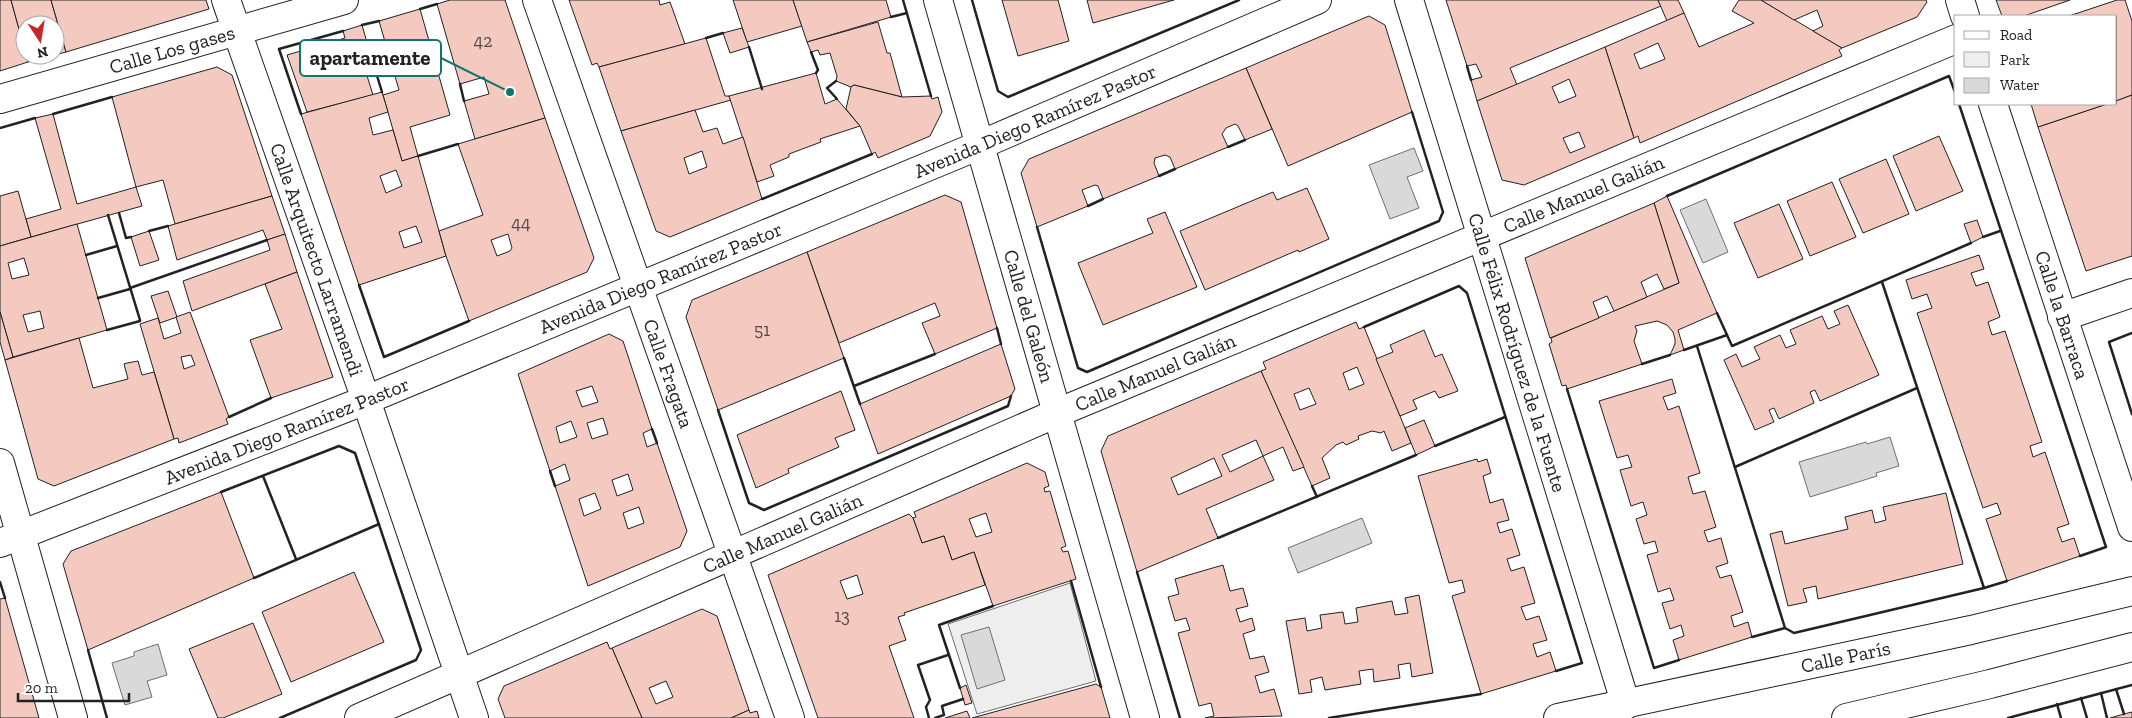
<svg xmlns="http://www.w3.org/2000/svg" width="2132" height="718" viewBox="0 0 2132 718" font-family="'Zilla Slab',serif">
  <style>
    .green { fill: #eee; stroke: #6f6f6f }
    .water { fill: #d9d9d9; stroke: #6f6f6f }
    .building { fill: #f3c9c0; stroke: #222; fill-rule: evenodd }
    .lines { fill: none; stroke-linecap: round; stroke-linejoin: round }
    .minor-casing { stroke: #222; stroke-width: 30 }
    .major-casing { stroke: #222; stroke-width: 30 }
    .minor { stroke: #fff; stroke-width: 28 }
    .major { stroke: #fff; stroke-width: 28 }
    .wall { stroke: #222; stroke-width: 2.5 }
    .labels { text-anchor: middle; stroke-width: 4; stroke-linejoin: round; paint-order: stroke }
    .number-label { font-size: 18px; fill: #564c4a }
    .street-label { font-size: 20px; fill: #222; stroke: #fff }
    .leader { fill: none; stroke: #0f766e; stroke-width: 2 }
    .callout-dot { fill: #0f766e; stroke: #fff; stroke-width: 2 }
    .callout { fill: #fff; stroke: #0f766e; stroke-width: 2 }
    .callout-label { font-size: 21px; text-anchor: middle; font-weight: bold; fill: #222 }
  </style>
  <rect width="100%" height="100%" fill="#fff"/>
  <path class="green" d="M1070 583 1096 681 977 714 948 624Z"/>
  <g class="water">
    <path d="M1414 148 1423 171 1407 177 1419 208 1390 219 1369 165Z"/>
    <path d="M1706 199 1728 252 1703 263 1680 210Z"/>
    <path d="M1890 437 1899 466 1876 473 1877 476 1810 497 1799 462 1866 442 1867 444Z"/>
    <path d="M1362 518 1372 543 1298 573 1288 548Z"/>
    <path d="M989 627 1005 680 977 689 961 635Z"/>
    <path d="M158 644 167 675 147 681 152 697 125 705 112 663 134 656V652Z"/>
  </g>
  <g class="building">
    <path d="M0 0H11L28 62 0 71Z"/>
    <path d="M11 0H51L66 52 55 55V25H25V51Z"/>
    <path d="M51 0H206L209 9 66 52Z"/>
    <path d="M450 0H505L545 118 475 139 464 101 489 94 484 77 460 84 437 4Z"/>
    <path d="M569 0H659L660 5 670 2 685 44 599 67 597 63 592 65Z"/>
    <path d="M733 0H793L802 26 747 42Z"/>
    <path d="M793 0H886L891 17 807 42Z"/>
    <path d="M1002 0H1058L1069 41 1018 56Z"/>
    <path d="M1087 0H1174L1093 23Z"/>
    <path d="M1446 0H1658L1661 6 1510 68 1517 85 1477 101 1471 80 1482 77 1476 64 1467 66Z"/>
    <path d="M1658 0H1678L1684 13 1667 21Z"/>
    <path d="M1739 0H1761L1842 48 1839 50 1842 56 1640 143 1638 136 1634 138 1605 47 1684 13 1699 47 1754 23 1732 11ZM1658 43 1665 59 1640 69 1634 54Z"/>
    <path d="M1761 0H1926L1927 2 1917 17 1842 48 1813 31 1823 26 1817 10 1794 20Z"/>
    <path d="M1996 0H2070L2024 16H2002Z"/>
    <path d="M2117 0H2125L2132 21V95L2116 101V16H2069Z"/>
    <path d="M420 9 450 115 410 127 418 156 402 161 383 95 399 90 379 21Z"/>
    <path d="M1369 16 1385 25 1412 112 1288 166 1246 68Z"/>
    <path d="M878 22 887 53H890L902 97 854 85 851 87 836 81 837 76 830 53 820 55 818 50 811 52 807 42Z"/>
    <path d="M362 25 370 53 355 57 356 61 364 66 373 95 307 112 287 55 345 38 343 31Z"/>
    <path d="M742 28 749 47 730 53 723 33Z"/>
    <path d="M706 38 725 96H729L731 100 621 131 599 67Z"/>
    <path d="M1605 47 1634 138 1524 185 1502 180 1477 101ZM1569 79 1576 96 1559 103 1552 87ZM1579 132 1585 147 1570 153 1563 138Z"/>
    <path d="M26 55H55L28 62Z"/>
    <path d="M217 67 232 75 272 196 175 224 163 180 136 187 112 97Z"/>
    <path d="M1246 68 1272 129 1245 140 1238 126 1235 124 1226 128 1222 134 1228 147 1175 169 1170 157 1165 155 1155 158 1154 163 1159 176 1103 199 1098 186 1095 185 1082 190 1088 206 1037 227 1021 173 1029 159Z"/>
    <path d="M816 73 825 104 837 99 860 126 820 139 821 142 789 154V157L770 165 774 176 757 182 729 96Z"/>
    <path d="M854 85 902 97 931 96 932 99 938 97 942 112 930 136 878 158 875 152 872 154 860 126 846 109 851 87Z"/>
    <path d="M382 92 388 112 369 118 373 135 393 130 402 161 418 156 446 256 359 285 301 114ZM396 170 402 186 386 193 380 176ZM416 226 422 242 404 248 399 232Z"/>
    <path d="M2132 95V256L2086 271 2038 127 2107 104H2116V101Z"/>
    <path d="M2031 104H2107L2038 127Z"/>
    <path d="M695 110 703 132 717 128 723 144 743 137 762 199 670 237 656 231 621 131ZM702 151 707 167 689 174 684 158Z"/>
    <path d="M53 114 77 204 136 187 142 206 31 237 26 219 61 209 35 118Z"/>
    <path d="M545 118 594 258 587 272 469 321 446 256 439 231 483 215 458 144ZM508 234 512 248 510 251 497 256 491 240Z"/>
    <path d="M1939 136 1963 191 1916 211 1893 156Z"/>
    <path d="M1886 159 1909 214 1863 233 1839 179Z"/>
    <path d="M1832 182 1856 237 1810 256 1787 201Z"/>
    <path d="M1307 188 1329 239 1299 252 1298 250 1205 290 1180 231 1273 192 1277 200Z"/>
    <path d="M18 191 31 237 0 246V196Z"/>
    <path d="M945 195 961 202 997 328 935 354 922 323 940 316 935 303 839 343 807 252Z"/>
    <path d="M272 196 285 234 267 240 263 230 177 260 168 226Z"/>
    <path d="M1667 196 1717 313 1678 330 1684 350 1670 355 1675 344V339L1673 332 1667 325 1657 321 1635 326 1637 331 1634 341 1642 364 1567 389 1566 385 1562 386 1549 344 1552 342 1551 338 1679 283 1654 203Z"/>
    <path d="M1654 203 1679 283 1664 289 1657 274 1641 282 1647 297 1614 311 1607 296 1593 302 1599 318 1550 338 1525 258Z"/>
    <path d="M1779 204 1803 259 1758 278 1734 223Z"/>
    <path d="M1165 212 1197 287 1103 325 1078 263 1153 233 1147 219Z"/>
    <path d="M1977 220 1983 237 1971 243 1964 224Z"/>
    <path d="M77 224 107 330 13 357 0 312V246ZM24 258 29 275 12 279 8 263ZM40 311 44 328 28 332 23 315Z"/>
    <path d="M149 231 159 260 140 266 131 237Z"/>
    <path d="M285 234 297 272 192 311 183 281 270 250 267 240Z"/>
    <path d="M807 252 844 358 718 410 686 317 692 300Z"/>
    <path d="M1979 255 1984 269 1971 273 1976 286 1988 282 2000 317 1988 322 1992 335 2005 331 2042 442 2030 446 2033 457 2045 452 2069 524 2057 528 2062 542 2074 538 2080 556 2007 581 1986 519 2001 514 1997 503 1983 508 1917 313 1932 308 1927 294 1912 299 1906 280Z"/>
    <path d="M297 272 333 377 271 398 250 340 282 329 265 284Z"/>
    <path d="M168 291 177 317 160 323 151 296Z"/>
    <path d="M1848 305 1879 375 1820 401 1815 390 1810 392 1814 403 1779 419 1774 408 1769 410 1774 422 1755 430 1724 360 1736 354 1742 367 1760 359 1754 347 1780 335 1786 348 1796 344 1790 330 1822 316 1828 329 1840 324 1834 311Z"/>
    <path d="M0 312 13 357 5 360 0 342Z"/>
    <path d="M190 312 229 417 226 419 228 424 179 443 178 438 174 439 140 324 158 318 164 339 181 333 176 317ZM191 355 195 365 184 369 181 357Z"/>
    <path d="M1356 322 1359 329 1364 327 1411 443 1392 451 1384 431 1381 433 1372 431 1358 436 1359 439 1346 445 1343 442 1336 445 1322 458 1330 478 1312 486 1264 378 1261 371 1266 369 1263 362ZM1357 367 1364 384 1349 390 1343 373ZM1309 388 1316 404 1300 410 1294 394Z"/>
    <path d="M1424 330 1435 357 1442 354 1458 391 1439 398 1435 391 1413 400 1417 409 1400 416 1376 359 1393 352 1390 345Z"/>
    <path d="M609 334 623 341 652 429 643 433 647 447 657 443 687 531 680 547 588 586 555 486 570 480 565 464 550 471 518 374ZM592 386 598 402 582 407 576 391ZM603 418 608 434 592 439 587 423ZM571 421 577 437 560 443 556 427ZM628 474 633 490 617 496 612 480ZM595 493 601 509 584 516 579 499ZM639 507 644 523 628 529 623 513Z"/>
    <path d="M79 338 93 388 128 379 124 364 127 363 138 361 142 375 154 372 174 439 54 486 38 479 5 360Z"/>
    <path d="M1001 344 1015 389 1011 396 878 454 860 404Z"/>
    <path d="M1261 371 1304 467 1293 471 1283 447 1263 456 1274 480 1206 509 1218 538 1137 572 1101 451 1108 436ZM1256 440 1263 456 1230 472 1222 455ZM1214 458 1222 476 1178 495 1171 478Z"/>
    <path d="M1672 379 1676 393 1663 397 1668 410 1679 406 1700 473 1688 477 1693 494 1705 491 1716 527 1704 531 1708 542 1721 538 1728 563 1716 567 1720 578 1731 575 1743 612 1731 616 1734 627 1748 622 1752 637 1679 660 1673 640 1684 636 1681 625 1670 629 1662 603 1674 600 1670 588 1658 592 1647 555 1658 552 1655 541 1644 544 1636 519 1647 515 1643 502 1631 506 1620 470 1632 467 1628 455 1617 458 1599 401Z"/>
    <path d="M841 391 855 430 835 438 839 447 788 469 789 473 756 488 737 435Z"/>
    <path d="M1424 420 1435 446 1416 455 1405 428Z"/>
    <path d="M1477 459 1478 462 1487 459 1491 473 1483 476 1490 503 1503 499 1509 520 1497 523 1500 533 1512 529 1520 555 1507 559 1511 571 1524 567 1535 603 1521 607 1526 620 1539 616 1547 640 1533 644 1537 657 1550 652 1556 671 1481 694 1452 596 1465 592 1462 580 1449 583 1418 476Z"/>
    <path d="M1027 463 1045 472 1049 486 1044 488 1045 492 1050 491 1066 546 1061 548 1063 552 1068 551 1076 579 993 606 974 552 952 560 944 536 922 543 913 518 916 517 914 512ZM986 513 992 532 976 537 969 519Z"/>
    <path d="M221 492 254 578 88 650 63 564 71 551Z"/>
    <path d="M1946 493 1963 564 1818 599 1816 586 1803 589 1807 602 1788 606 1770 534 1782 531 1785 544 1848 529 1845 517 1872 510 1875 523 1886 520 1883 507Z"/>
    <path d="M909 514 913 518 922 543 944 536 952 560 974 552 985 585 904 613 905 615 898 617 906 640 889 646 914 718H818L768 575ZM857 575 863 594 847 599 840 581Z"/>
    <path d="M1223 565 1230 591 1243 588 1248 606 1236 609 1240 622 1252 618 1255 630 1243 634 1250 659 1264 656 1269 672 1255 676 1260 693 1274 689 1282 716 1205 718 1214 716 1211 703 1199 706 1178 633 1190 630 1186 618 1175 621 1168 597 1179 594 1175 579Z"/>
    <path d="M354 572 384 642 291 682 262 612Z"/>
    <path d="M1419 595 1433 673 1412 677 1410 663 1398 665 1400 678 1374 682 1373 669 1359 671 1361 684 1325 690 1322 677 1310 680 1312 692 1299 694 1286 621 1305 618 1307 631 1322 628 1320 615 1343 612 1345 624 1358 622 1356 608 1392 601 1395 615 1408 613 1405 598Z"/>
    <path d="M5 598 39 718H0V599Z"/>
    <path d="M702 609 717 616 749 710 731 718H642L612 648ZM666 681 673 697 656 704 649 688Z"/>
    <path d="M253 623 282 694 223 718H218L189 649Z"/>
    <path d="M607 642 610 649 612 648 642 718H505L498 699 504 686Z"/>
    <path d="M1096 684 1101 687 1110 718H972Z"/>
    <path d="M966 685 972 703 965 705 960 688Z"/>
    <path d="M749 710 750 713 757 711 759 718H731Z"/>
    <path d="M967 711 970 718H945Z"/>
    <path d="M2132 712V718H2110L2124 714Z"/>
  </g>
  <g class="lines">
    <g class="minor-casing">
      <g id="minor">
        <path id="s1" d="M226 0 366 400 474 718"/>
        <path id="s2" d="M537 0 790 718"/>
        <path id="s3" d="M938 0 1145 718"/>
        <path id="s4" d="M1409 0 1626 705"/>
        <path d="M1960 0 1965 16"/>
        <path id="s5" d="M0 99 344 0"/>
        <path id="s6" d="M1993 104 2132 527"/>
        <path d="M2062 317 2132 293"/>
        <path d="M0 463 73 718"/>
        <path id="s7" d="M0 543 366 400 980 145 1317 0"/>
        <path id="s8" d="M359 718 1057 413 1956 39"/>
      </g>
    </g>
    <g class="major-casing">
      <g id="major">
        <path id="s9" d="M1558 718 1971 630 2132 591"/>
        <path d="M1846 718 1990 684 2132 647"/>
      </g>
    </g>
    <use href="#minor" class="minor"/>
    <use href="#major" class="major"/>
    <g class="wall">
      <path d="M903 0 931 96"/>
      <path d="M972 0 998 91 1008 97 1239 0"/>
      <path d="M420 9 437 4"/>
      <path d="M891 17 907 13"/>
      <path d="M362 25 379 21"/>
      <path d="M706 38 723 33"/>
      <path d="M749 47 762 89"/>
      <path d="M811 52 818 70 816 73"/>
      <path d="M370 53 382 92"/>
      <path d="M1467 66 1471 80"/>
      <path d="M836 81 827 88 837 99"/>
      <path d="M460 84 464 101"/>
      <path d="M1959 104 2106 547 2080 556"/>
      <path d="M53 114 112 97"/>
      <path d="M301 114 279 49 343 31"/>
      <path d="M0 128 35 118"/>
      <path d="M1228 147 1245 140"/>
      <path d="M418 156 458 144"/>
      <path d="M1159 176 1175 169"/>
      <path d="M1667 196 1949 76 1956 95"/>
      <path d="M762 199 872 154"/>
      <path d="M1088 206 1103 199"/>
      <path d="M119 213 126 238 131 237"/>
      <path d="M108 215 140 320"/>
      <path d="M1037 227 1078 368 1087 372 1439 221 1443 212 1412 112"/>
      <path d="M149 231 168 226"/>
      <path d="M1983 237 2000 231"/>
      <path d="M86 255 117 246"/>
      <path d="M1882 282 1984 588"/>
      <path d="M359 285 384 357 469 321"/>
      <path d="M130 288 267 240"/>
      <path d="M98 298 130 289"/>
      <path d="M1717 313 1732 346 1971 243"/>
      <path d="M1364 327 1459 286 1467 293 1582 663 1556 671"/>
      <path d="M997 328 1001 344"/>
      <path d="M107 330 140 321"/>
      <path d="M2132 333 2109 342 2132 414"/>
      <path d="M1697 346 1785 628 1794 633 1984 588 2007 581"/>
      <path d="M1684 350 1727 335"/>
      <path d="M844 358 860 404"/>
      <path d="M1642 364 1670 355"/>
      <path d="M854 386 935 354"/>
      <path d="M1567 389 1654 668 1679 660"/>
      <path d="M718 410 749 503 764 510 1008 406 1011 396"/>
      <path d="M229 417 271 398"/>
      <path d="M652 429 657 443"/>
      <path d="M1435 446 1505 417"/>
      <path d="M1735 467 1917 388"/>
      <path d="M550 471 555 486"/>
      <path d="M263 476 296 559"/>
      <path d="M1312 486 1317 497"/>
      <path d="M221 492 339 446 355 453 421 650 416 660 280 718"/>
      <path d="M1218 538 1416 455"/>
      <path d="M1137 572 1180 718"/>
      <path d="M254 578 379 524"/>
      <path d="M1071 581 1101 687"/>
      <path d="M0 582 5 598"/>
      <path d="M1752 637 1785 628"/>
      <path d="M88 650 107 718"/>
      <path d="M960 688 939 625 993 606"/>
      <path d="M2116 689 2124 714"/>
      <path d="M2101 693 2107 718"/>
      <path d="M2081 698 2087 718"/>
      <path d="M2057 704 2061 718"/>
      <path d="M929 718 926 707 930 700 918 665 948 655"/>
      <path d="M935 718 944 715 942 706 963 699"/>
      <path d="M1329 718 1481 694"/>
      <path d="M2008 718 2132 685"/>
    </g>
  </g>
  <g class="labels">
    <g class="number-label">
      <text x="483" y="47">42</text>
      <text x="521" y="229">44</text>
      <text x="762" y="336">51</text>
      <text x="842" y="622">13</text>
    </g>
    <g class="street-label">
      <text dy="7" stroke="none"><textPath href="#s5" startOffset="179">Calle Los gases</textPath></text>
      <text dy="7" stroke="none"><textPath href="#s7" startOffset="1118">Avenida Diego Ramírez Pastor</textPath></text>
      <text dy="7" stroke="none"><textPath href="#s8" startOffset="1332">Calle Manuel Galián</textPath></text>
      <text dy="7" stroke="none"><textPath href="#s1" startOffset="275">Calle Arquitecto Larramendi</textPath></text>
      <text dy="7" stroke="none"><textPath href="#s7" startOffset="712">Avenida Diego Ramírez Pastor</textPath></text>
      <text dy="7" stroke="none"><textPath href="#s3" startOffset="329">Calle del Galeón</textPath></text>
      <text dy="7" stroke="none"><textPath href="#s6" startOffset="222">Calle la Barraca</textPath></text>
      <text dy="7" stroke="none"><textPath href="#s4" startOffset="369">Calle Félix Rodríguez de la Fuente</textPath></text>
      <text dy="7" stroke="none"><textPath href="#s8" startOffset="868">Calle Manuel Galián</textPath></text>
      <text dy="7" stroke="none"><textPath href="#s2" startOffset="396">Calle Fragata</textPath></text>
      <text dy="7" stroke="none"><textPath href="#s7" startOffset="308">Avenida Diego Ramírez Pastor</textPath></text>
      <text dy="7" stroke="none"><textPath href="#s8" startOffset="462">Calle Manuel Galián</textPath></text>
      <text dy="7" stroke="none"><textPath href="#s9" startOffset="294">Calle París</textPath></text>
    </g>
  </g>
  <path class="leader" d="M510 92L441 58"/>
  <circle class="callout-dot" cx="510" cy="92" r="5"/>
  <rect class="callout" x="300" y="40" width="141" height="36" rx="5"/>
  <g class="callout-label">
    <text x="370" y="65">apartamente</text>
  </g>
  <rect x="1954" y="15" width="162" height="90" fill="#ffffff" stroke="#a7a7a7"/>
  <rect x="1964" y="31" width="25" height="8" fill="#ffffff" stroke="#a7a7a7"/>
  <text x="2000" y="40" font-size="15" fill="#222222">Road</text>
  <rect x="1964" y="52" width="25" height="15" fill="#eeeeee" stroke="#a7a7a7"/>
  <text x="2000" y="65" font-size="15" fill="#222222">Park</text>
  <rect x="1964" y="78" width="25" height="15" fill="#d9d9d9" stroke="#a7a7a7"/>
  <text x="2000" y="90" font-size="15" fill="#222222">Water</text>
  <g transform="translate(40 40) rotate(168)"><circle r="24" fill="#ffffff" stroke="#a7a7a7"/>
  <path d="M0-4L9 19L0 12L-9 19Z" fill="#c62828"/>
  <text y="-8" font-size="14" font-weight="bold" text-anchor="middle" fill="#222222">N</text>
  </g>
  <path d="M18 693v8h111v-8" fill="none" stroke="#222222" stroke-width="2.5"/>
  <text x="25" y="693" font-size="15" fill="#222222" stroke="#ffffff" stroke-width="4" paint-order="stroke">20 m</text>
</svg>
